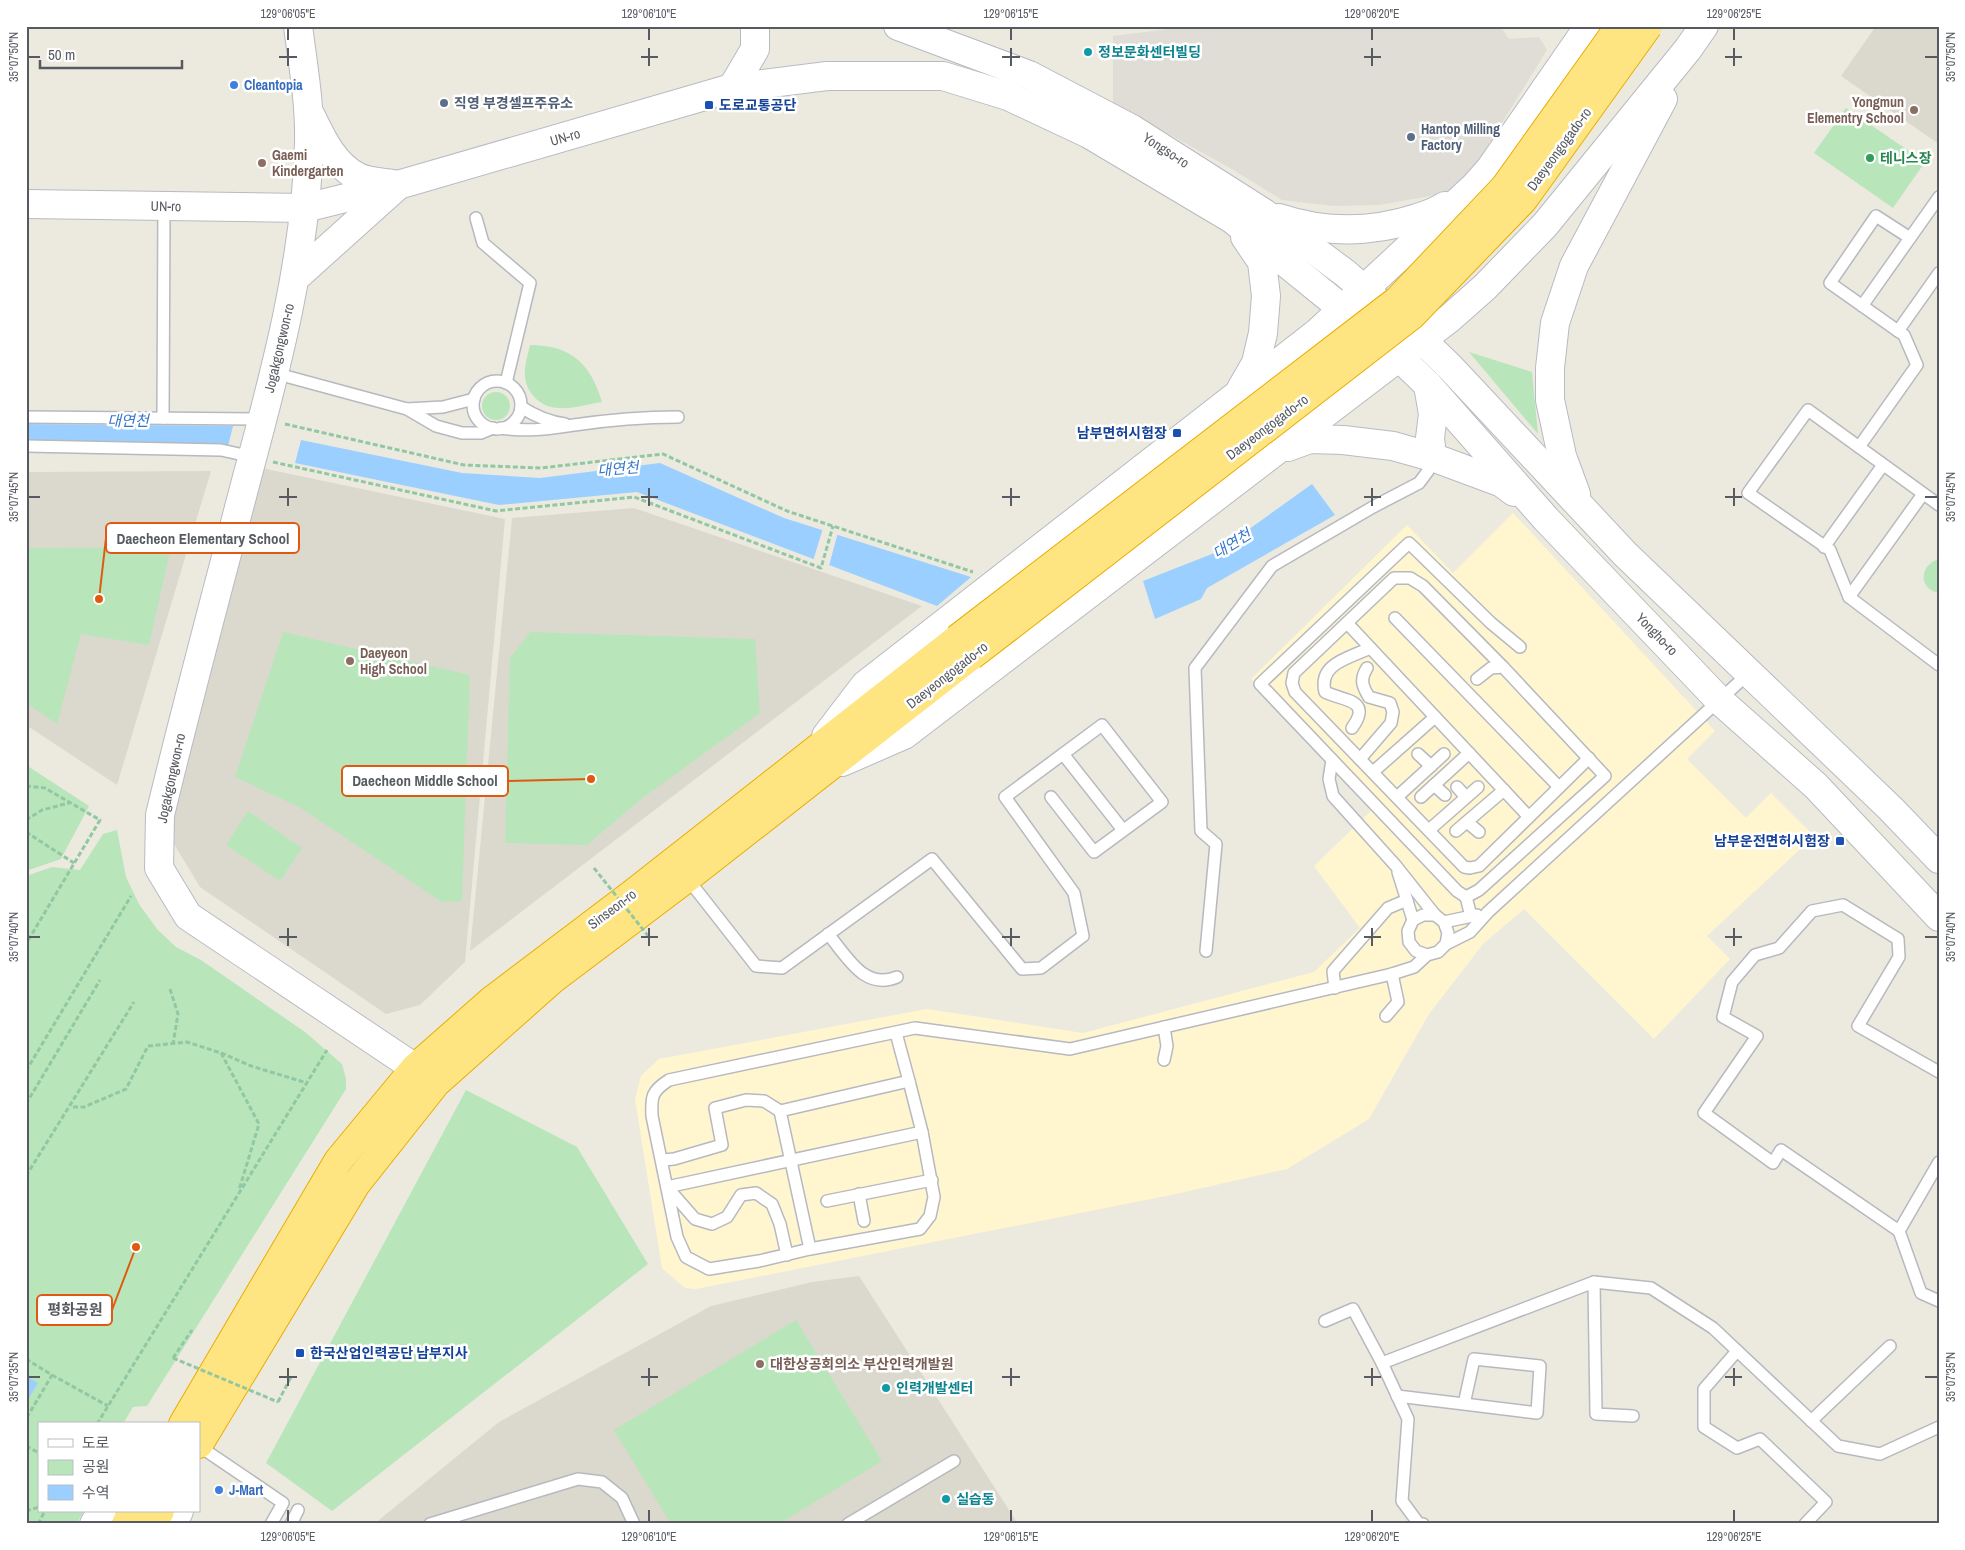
<svg xmlns="http://www.w3.org/2000/svg" width="1965" height="1550" viewBox="0 0 1965 1550" font-family="'Archivo Narrow','Noto Sans KR',sans-serif">
  <style>
    .commercial { fill: #fff6d0 }
    .industrial { fill: #dfddd6 }
    .education { fill: #dbd9cd }
    .green { fill: #b8e6ba }
    .water { fill: #9bcfff }
    .pier { fill: #eceade }
    .lines { fill: none; stroke-linecap: round; stroke-linejoin: round }
    .lane-casing { stroke: #b6b9bf; stroke-width: 14 }
    .secondary-casing { stroke: #b7bbc2; stroke-width: 30 }
    .highway-casing { stroke: #eaac00; stroke-width: 30 }
    .path { stroke: #91c7a2; stroke-width: 3; stroke-dasharray: 5 2.5; stroke-linecap: butt }
    .lane { stroke: #fff; stroke-width: 11 }
    .secondary { stroke: #fff; stroke-width: 28 }
    .highway { stroke: #ffe582; stroke-width: 28 }
    .highway-bridge-casing { stroke: #eaac00; stroke-width: 30; stroke-linecap: butt }
    .path-bridge { stroke: #91c7a2; stroke-width: 3; stroke-dasharray: 5 2.5; stroke-linecap: butt }
    .highway-bridge { stroke: #ffe582; stroke-width: 28 }
    .ticks { fill: none; stroke: #575b61; stroke-width: 2 }
    .culture-dot { fill: #0f9aa8; stroke: #fff; stroke-width: 2 }
    .shop-dot { fill: #3f7fe0; stroke: #fff; stroke-width: 2 }
    .service-dot { fill: #5c6f8a; stroke: #fff; stroke-width: 2 }
    .transit-dot { fill: #1a4fb4; stroke: #fff; stroke-width: 2 }
    .education-dot { fill: #8d6e63; stroke: #fff; stroke-width: 2 }
    .leisure-dot { fill: #2e9e5b; stroke: #fff; stroke-width: 2 }
    .labels { text-anchor: middle; stroke-width: 5; stroke-linejoin: round; paint-order: stroke }
    .culture-label { font-size: 14px; font-weight: bold; fill: #0d838f; stroke: #fff; text-anchor: start }
    .shop-label { font-size: 14px; font-weight: bold; fill: #366cbe; stroke: #fff; text-anchor: start }
    .education-label { font-size: 14px; font-weight: bold; fill: #785e54; stroke: #fff; text-anchor: start }
    .service-label { font-size: 14px; font-weight: bold; fill: #4e5e75; stroke: #fff; text-anchor: start }
    .transit-label { font-size: 14px; font-weight: bold; fill: #164399; stroke: #fff; text-anchor: start }
    .street-label { font-size: 14px; fill: #575b61; stroke: #fff }
    .leisure-label { font-size: 14px; font-weight: bold; fill: #27864d; stroke: #fff; text-anchor: start }
    .water-label { font-size: 15px; font-style: italic; fill: #3777c9; stroke: #fff }
    .leader { fill: none; stroke: #e15910; stroke-width: 2 }
    .callout-dot { fill: #e15910; stroke: #fff; stroke-width: 2 }
    .callout { fill: #fff; stroke: #e15910; stroke-width: 2 }
    .callout-label { font-size: 15px; text-anchor: middle; font-weight: bold; fill: #575b61 }
    .neatline { fill: none; stroke: #575b61; stroke-width: 2 }
    .ticks-label { font-size: 12px; text-anchor: middle; fill: #575b61 }
  </style>
  <rect width="100%" height="100%" fill="#eceade"/>
  <path class="commercial" d="M1513 513 1715 731 1687 759 1746 818 1771 793 1814 836 1707 936 1730 959 1654 1039 1524 909 1483 944 1429 1014 1369 1119 1287 1169 1171 1195 696 1289 685 1288 662 1268 635 1099 641 1076 659 1059 927 1009 1083 1033 1314 972 1360 928 1314 866 1371 811 1251 679 1407 525 1453 573Z"/>
  <path class="industrial" d="M1192 26H1500L1509 39 1539 37 1547 50 1476 165 1447 193 1379 205 1333 206 1282 200 1230 168 1113 103V36Z"/>
  <g class="education">
    <path d="M1876 26H1939V144L1841 76Z"/>
    <path d="M257 467 505 519 465 962 420 1005 386 1014 200 887 174 844 171 803Z"/>
    <path d="M211 471 117 785 26 725V472Z"/>
    <path d="M634 508 922 606 470 951 512 518Z"/>
    <path d="M859 1276 1018 1524H374L499 1422 711 1306 812 1282Z"/>
  </g>
  <g class="green">
    <path d="M1846 108 1925 162 1893 208 1814 153Z"/>
    <path d="M530 345C571 345 591 364 602 402 588 404 573 409 559 408 541 408 526 393 525 376 524 366 528 354 530 345Z"/>
    <path d="M1469 352 1532 372 1538 434Z"/>
    <circle cx="496" cy="406" r="14"/>
    <path d="M171 547 149 645 81 634 57 724 26 703V548Z"/>
    <path d="M1939 559V593C1917 589 1920 564 1939 559Z"/>
    <path d="M283 632 470 675 462 901 442 902 299 807 235 777Z"/>
    <path d="M530 632 755 639 760 713 641 799 587 845 505 843 510 658Z"/>
    <path d="M26 765 89 806 61 859 26 871Z"/>
    <path d="M248 811 302 848 280 881 226 845Z"/>
    <path d="M117 830 126 877 139 904 157 929 176 947 201 960 305 1032 342 1064 346 1079V1089L147 1406 133 1407 123 1424H39V1511H84L76 1524H26V876L52 867 80 870 103 834Z"/>
    <path d="M466 1090 577 1147 648 1264 332 1511 266 1463Z"/>
    <path d="M796 1320 882 1461 779 1524H671L614 1430Z"/>
  </g>
  <g class="water">
    <path d="M26 424 233 426 228 446 26 443Z"/>
    <path d="M301 440 462 473 540 478 660 463 784 518 971 577 937 606 637 492 499 505 295 463Z"/>
    <path d="M1312 484 1335 515 1207 588 1201 599 1155 619 1143 581 1217 552Z"/>
    <path d="M26 1376 38 1383 26 1403Z"/>
  </g>
  <path class="pier" d="M823 528 838 532 829 566 813 561Z"/>
  <g class="lines">
    <g class="lane-casing">
      <g id="lane">
        <path d="M476 218 483 243 530 283 506 383"/>
        <path d="M1910 238 1939 197"/>
        <path d="M1898 331 1939 273"/>
        <path d="M274 373 407 409 436 426 462 433H481L493 428"/>
        <circle cx="497" cy="405" r="24"/>
        <path d="M521 407C535 416 548 422 565 424"/>
        <path d="M407 409 443 407 474 399"/>
        <path d="M26 417 262 419"/>
        <path d="M163 418 164 206"/>
        <path d="M501 428C529 432 546 429 574 425 608 420 643 417 678 417"/>
        <path d="M26 446 221 450 253 457"/>
        <path d="M1859 447 1917 365 1904 335 1898 331 1830 283 1876 216 1910 238 1862 306"/>
        <path d="M1939 505 1808 410 1748 493 1830 550 1849 597 1939 665"/>
        <path d="M1824 547 1883 465"/>
        <path d="M1849 597 1923 494"/>
        <path d="M1395 618 1559 787"/>
        <path d="M1347 623 1529 817"/>
        <path d="M1503 667 1423 586 1410 578H1394L1294 673 1292 683 1295 692 1464 867 1470 868 1479 866 1589 758"/>
        <path d="M1352 728C1373 699 1343 701 1325 692 1318 663 1350 658 1370 648"/>
        <path d="M1063 754 1123 830"/>
        <path d="M1418 754 1431 766"/>
        <path d="M1360 759 1391 723 1393 712 1390 703 1369 697C1362 686 1360 679 1367 668"/>
        <path d="M1332 760 1329 779 1333 796 1396 866 1435 915"/>
        <path d="M1373 772 1435 717"/>
        <path d="M1434 785 1445 795"/>
        <path d="M1457 787 1466 797"/>
        <path d="M1397 797 1444 754"/>
        <path d="M1421 797 1469 753"/>
        <path d="M1467 822 1479 832"/>
        <path d="M1429 830 1478 787"/>
        <path d="M1456 831 1504 790"/>
        <path d="M1398 872 1413 920"/>
        <path d="M687 878 756 966 782 968 932 859 1022 969 1041 968 1083 936 1074 893 1005 797 1102 725 1162 802 1094 852 1051 797"/>
        <path d="M1466 897 1457 891 1260 684 1409 543 1491 623 1520 647"/>
        <path d="M1471 916 1466 897 1479 890 1605 776 1503 667 1491 668 1477 679"/>
        <path d="M1444 922 1477 915"/>
        <path d="M828 934C847 956 864 991 897 977"/>
        <path d="M1446 944 1470 932 1488 912 1749 673"/>
        <path d="M1206 951 1216 844 1201 831 1195 668 1272 566 1373 507 1419 483 1428 471 1432 457"/>
        <path d="M1335 988 1333 971 1388 908 1407 900"/>
        <path d="M1386 1016 1398 1002 1392 974"/>
        <path d="M1164 1027 1167 1046 1164 1060"/>
        <path d="M896 1033 909 1081 780 1111 810 1249 759 1261 709 1269 686 1257 677 1237 652 1116C651 1096 652 1091 669 1080L915 1028 1070 1049 1392 974 1414 967 1427 955 1438 952 1446 944 1448 933 1444 922 1435 915H1423L1413 920 1408 931 1409 942 1416 951 1427 955"/>
        <path d="M1939 1072 1858 1026 1899 957 1898 939 1843 905 1812 911 1779 948 1755 955 1732 982 1723 1017 1757 1036 1704 1113 1773 1163 1781 1150 1899 1231 1939 1162"/>
        <path d="M909 1081 922 1132"/>
        <path d="M662 1160 674 1159 722 1145 715 1108 746 1100 764 1101 780 1111"/>
        <path d="M859 1194 864 1221"/>
        <path d="M827 1201 932 1180"/>
        <path d="M1899 1231 1921 1293 1939 1301"/>
        <path d="M787 1255 780 1224 772 1204 756 1193 741 1195 727 1217 712 1224 695 1219 667 1187 922 1132 934 1197 930 1216 920 1229 810 1249"/>
        <path d="M1594 1282 1596 1414 1633 1416"/>
        <path d="M1325 1321 1353 1309 1382 1363 1408 1419 1402 1501 1419 1524H1423"/>
        <path d="M1737 1351 1704 1389V1427L1737 1448 1760 1439 1826 1502 1805 1524"/>
        <path d="M1382 1363 1594 1282 1651 1288 1713 1328 1838 1446 1880 1454 1939 1427"/>
        <path d="M1397 1396 1464 1404 1474 1359 1540 1366 1537 1413 1464 1404"/>
        <path d="M1811 1421 1890 1346"/>
        <path d="M199 1446 283 1503 271 1524"/>
        <path d="M291 1524 298 1510"/>
        <path d="M430 1524 578 1479 602 1482 622 1498 634 1524"/>
        <path d="M848 1524 954 1461"/>
      </g>
    </g>
    <g class="secondary-casing">
      <g id="secondary">
        <path d="M298 26C303 65 310 104 309 143 306 258 276 370 246 481 217 592 187 703 160 815L159 868 188 916 415 1068"/>
        <path d="M898 26 1029 75 1132 129 1264 213 1345 273 1421 339 1450 367 1625 554 1891 809 1939 859"/>
        <path d="M732 88 755 49V26"/>
        <path d="M311 116C322 139 334 165 358 177 368 182 382 182 393 184"/>
        <path d="M26 204 305 208 398 185 732 88 827 76H943L1008 96 1089 134 1232 219 1344 310 1399 357 1428 385 1546 519 1719 700 1816 786 1939 917"/>
        <path d="M1279 218C1324 233 1371 233 1417 218 1427 215 1436 212 1445 206"/>
        <path d="M296 277 395 188"/>
        <path d="M1428 385 1433 414 1430 438 1432 457"/>
        <path d="M1241 389 1256 363 1263 333 1266 296 1262 262 1245 237"/>
        <path d="M1288 447 1310 439 1343 440 1393 446 1432 457 1502 483 1514 492"/>
        <path d="M1576 494 1562 456 1550 400V368L1555 323 1574 266 1663 99"/>
        <path d="M826 736 865 685 1318 332 1475 186 1490 169 1589 26"/>
        <path d="M842 762 904 735 1450 318 1485 287 1545 225 1688 49 1704 26"/>
        <path d="M94 1524 102 1511"/>
        <path d="M173 1524 179 1511"/>
      </g>
    </g>
    <g class="highway-casing">
      <g id="highway">
        <path d="M183 1424 338 1161 415 1068 491 1001 631 895 957 639"/>
        <path d="M199 1444 356 1184 436 1083 553 979 687 878 971 656"/>
        <path d="M126 1524 133 1511"/>
        <path d="M153 1524 160 1511"/>
      </g>
    </g>
    <g class="path">
      <path d="M285 424 464 465 541 468 663 454 787 511 973 572"/>
      <path d="M273 462 496 511 634 497 821 568 833 526"/>
      <path d="M26 786 45 788 100 820 26 944"/>
      <path d="M26 820 42 810 69 803"/>
      <path d="M26 832 74 863"/>
      <path d="M170 989 178 1014 173 1044"/>
      <path d="M221 1053 251 1066 307 1083"/>
      <path d="M26 1071 131 896"/>
      <path d="M26 1104 100 980"/>
      <path d="M73 1107H84L126 1089 148 1046 187 1042 221 1053 259 1124 239 1190"/>
      <path d="M26 1176 134 1002"/>
      <path d="M173 1358 192 1330"/>
      <path d="M26 1359 52 1375 26 1419"/>
      <path d="M52 1375 108 1406"/>
      <path d="M278 1402 291 1377"/>
      <path d="M97 1424 327 1050"/>
      <path d="M26 1446 39 1453"/>
      <path d="M26 1511 39 1507"/>
      <path d="M38 1524 45 1511"/>
    </g>
    <use href="#lane" class="lane"/>
    <use href="#secondary" class="secondary"/>
    <use href="#highway" class="highway"/>
    <g class="highway-bridge-casing">
      <g id="highway-bridge">
        <path d="M957 639 1398 300 1505 187 1620 26"/>
        <path d="M971 656 1411 316 1523 200 1648 26"/>
      </g>
    </g>
    <g class="path-bridge">
      <path d="M594 868 649 937"/>
      <path d="M173 1358 278 1402"/>
    </g>
    <use href="#highway-bridge" class="highway-bridge"/>
  </g>
  <path class="ticks" d="M288 28V40M649 28V40M1011 28V40M1372 28V40M1734 28V40M288 48V66M649 48V66M1011 48V66M1372 48V66M1734 48V66M28 57H40M279 57H297M641 57H658M1002 57H1020M1364 57H1381M1725 57H1742M1925 57H1938M288 488V506M649 488V506M1011 488V506M1372 488V506M1734 488V506M28 497H40M279 497H297M641 497H658M1002 497H1020M1364 497H1381M1725 497H1742M1925 497H1938M288 928V946M649 928V946M1011 928V946M1372 928V946M1734 928V946M28 937H40M279 937H297M641 937H658M1002 937H1020M1364 937H1381M1725 937H1742M1925 937H1938M288 1368V1386M649 1368V1386M1011 1368V1386M1372 1368V1386M1734 1368V1386M28 1377H40M279 1377H297M641 1377H658M1002 1377H1020M1364 1377H1381M1725 1377H1742M1925 1377H1938M288 1510V1522M649 1510V1522M1011 1510V1522M1372 1510V1522M1734 1510V1522"/>
  <g class="culture-dot">
    <circle cx="1088" cy="52" r="5"/>
    <circle cx="886" cy="1388" r="5"/>
    <circle cx="946" cy="1499" r="5"/>
  </g>
  <g class="shop-dot">
    <circle cx="234" cy="85" r="5"/>
    <circle cx="219" cy="1490" r="5"/>
  </g>
  <g class="service-dot">
    <circle cx="444" cy="103" r="5"/>
    <circle cx="1411" cy="137" r="5"/>
  </g>
  <g class="transit-dot">
    <rect x="704" y="100" width="10" height="10" rx="2.5"/>
    <rect x="1172" y="428" width="10" height="10" rx="2.5"/>
    <rect x="1835" y="836" width="10" height="10" rx="2.5"/>
    <rect x="295" y="1348" width="10" height="10" rx="2.5"/>
  </g>
  <g class="education-dot">
    <circle cx="1914" cy="110" r="5"/>
    <circle cx="262" cy="163" r="5"/>
    <circle cx="350" cy="661" r="5"/>
    <circle cx="760" cy="1364" r="5"/>
  </g>
  <circle class="leisure-dot" cx="1870" cy="158" r="5"/>
  <g class="labels">
    <g class="culture-label">
      <text x="1098" y="57">정보문화센터빌딩</text>
      <text x="896" y="1393">인력개발센터</text>
      <text x="956" y="1504">실습동</text>
    </g>
    <g class="shop-label">
      <text x="244" y="90">Cleantopia</text>
      <text x="229" y="1495">J-Mart</text>
    </g>
    <g class="education-label">
      <text x="1904" y="107" text-anchor="end">Yongmun<tspan x="1904" dy="16">Elementry School</tspan></text>
      <text x="272" y="160">Gaemi<tspan x="272" dy="16">Kindergarten</tspan></text>
      <text x="360" y="658">Daeyeon<tspan x="360" dy="16">High School</tspan></text>
      <text x="770" y="1369">대한상공회의소 부산인력개발원</text>
    </g>
    <g class="service-label">
      <text x="454" y="108">직영 부경셀프주유소</text>
      <text x="1421" y="134">Hantop Milling<tspan x="1421" dy="16">Factory</tspan></text>
    </g>
    <g class="transit-label">
      <text x="719" y="110">도로교통공단</text>
      <text x="1167" y="438" text-anchor="end">남부면허시험장</text>
      <text x="1830" y="846" text-anchor="end">남부운전면허시험장</text>
      <text x="310" y="1358">한국산업인력공단 남부지사</text>
    </g>
    <g class="street-label">
      <text transform="translate(565 137) rotate(-16)" y="5">UN-ro</text>
      <text transform="translate(1559 149) rotate(-54)" y="5">Daeyeongogado-ro</text>
      <text transform="translate(1166 150) rotate(33)" y="5">Yongso-ro</text>
      <text transform="translate(166 206) rotate(1)" y="5">UN-ro</text>
      <text transform="translate(279 348) rotate(-77)" y="5">Jogakgongwon-ro</text>
      <text transform="translate(1267 427) rotate(-37)" y="5">Daeyeongogado-ro</text>
      <text transform="translate(1657 634) rotate(46)" y="5">Yongho-ro</text>
      <text transform="translate(947 675) rotate(-38)" y="5">Daeyeongogado-ro</text>
      <text transform="translate(171 778) rotate(-78)" y="5">Jogakgongwon-ro</text>
      <text transform="translate(612 909) rotate(-37)" y="5">Sinseon-ro</text>
    </g>
    <g class="leisure-label">
      <text x="1880" y="163">테니스장</text>
    </g>
    <g class="water-label">
      <text x="128" y="426">대연천</text>
      <text transform="translate(618 469) rotate(-5)" y="5">대연천</text>
      <text transform="translate(1232 544) rotate(-32)" y="5">대연천</text>
    </g>
  </g>
  <path class="leader" d="M99 599L106 538M591 779L508 781M136 1247L112 1310"/>
  <g class="callout-dot">
    <circle cx="99" cy="599" r="5"/>
    <circle cx="591" cy="779" r="5"/>
    <circle cx="136" cy="1247" r="5"/>
  </g>
  <g class="callout">
    <rect x="106" y="523" width="193" height="30" rx="5"/>
    <rect x="342" y="766" width="166" height="30" rx="5"/>
    <rect x="37" y="1295" width="75" height="30" rx="5"/>
  </g>
  <g class="callout-label">
    <text x="203" y="544">Daecheon Elementary School</text>
    <text x="425" y="786">Daecheon Middle School</text>
    <text x="75" y="1315">평화공원</text>
  </g>
  <rect width="1965" height="1550" fill="none" stroke="#ffffff" stroke-width="55"/>
  <rect x="38" y="1422" width="162" height="90" fill="#ffffff" stroke="#bcbdc0"/>
  <rect x="48" y="1439" width="25" height="8" fill="#ffffff" stroke="#bcbdc0"/>
  <text x="82" y="1448" font-size="15" fill="#575b61">도로</text>
  <rect x="48" y="1460" width="25" height="15" fill="#b8e6ba" stroke="#bcbdc0"/>
  <text x="82" y="1472" font-size="15" fill="#575b61">공원</text>
  <rect x="48" y="1485" width="25" height="15" fill="#9bcfff" stroke="#bcbdc0"/>
  <text x="82" y="1498" font-size="15" fill="#575b61">수역</text>
  <path d="M40 60v8h142v-8" fill="none" stroke="#575b61" stroke-width="2.5"/>
  <text x="48" y="60" font-size="15" fill="#575b61" stroke="#ffffff" stroke-width="4" paint-order="stroke">50 m</text>
  <rect x="28" y="28" width="1910" height="1494" class="neatline"/>
  <g class="ticks-label">
    <text x="288" y="18">129°06'05"E</text>
    <text x="649" y="18">129°06'10"E</text>
    <text x="1011" y="18">129°06'15"E</text>
    <text x="1372" y="18">129°06'20"E</text>
    <text x="1734" y="18">129°06'25"E</text>
    <text transform="translate(14 57) rotate(-90)" y="4">35°07'50"N</text>
    <text transform="translate(1951 57) rotate(-90)" y="4">35°07'50"N</text>
    <text transform="translate(14 497) rotate(-90)" y="4">35°07'45"N</text>
    <text transform="translate(1951 497) rotate(-90)" y="4">35°07'45"N</text>
    <text transform="translate(14 937) rotate(-90)" y="4">35°07'40"N</text>
    <text transform="translate(1951 937) rotate(-90)" y="4">35°07'40"N</text>
    <text transform="translate(14 1377) rotate(-90)" y="4">35°07'35"N</text>
    <text transform="translate(1951 1377) rotate(-90)" y="4">35°07'35"N</text>
    <text x="288" y="1541">129°06'05"E</text>
    <text x="649" y="1541">129°06'10"E</text>
    <text x="1011" y="1541">129°06'15"E</text>
    <text x="1372" y="1541">129°06'20"E</text>
    <text x="1734" y="1541">129°06'25"E</text>
  </g>
</svg>
